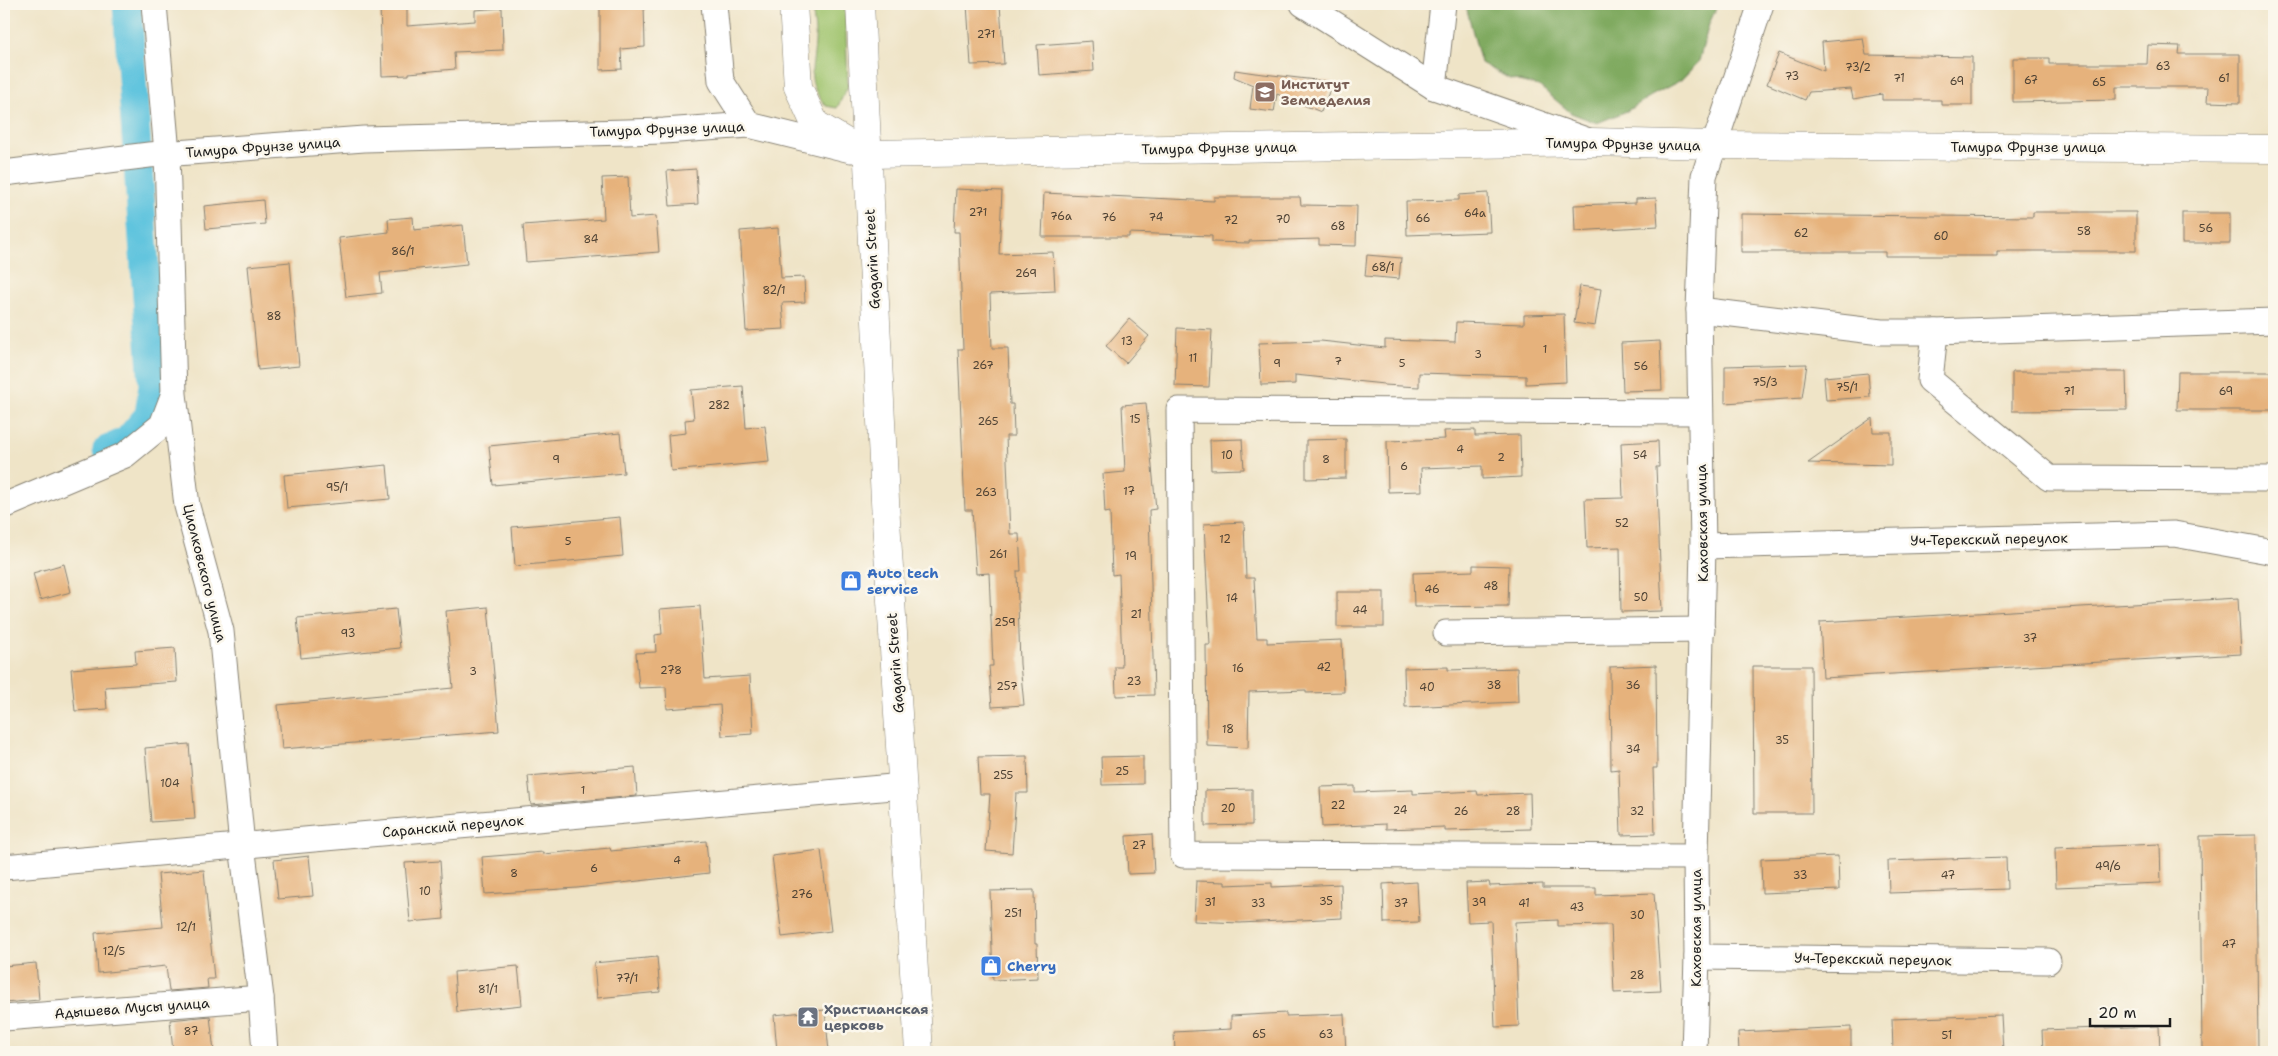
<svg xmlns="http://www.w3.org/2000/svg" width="2278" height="1056" viewBox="0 0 2278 1056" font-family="'Shantell Sans',sans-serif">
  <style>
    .green { fill: #a0c46e; stroke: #5e7045 }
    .forest { fill: #80aa61; stroke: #4e633e }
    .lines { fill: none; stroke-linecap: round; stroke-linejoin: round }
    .canal { stroke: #60c4de; stroke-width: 29 }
    .building { fill: #e6b27c }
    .minor-casing { stroke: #868072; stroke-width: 27 }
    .secondary-casing { stroke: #868072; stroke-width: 29 }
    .minor { stroke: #fff; stroke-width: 25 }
    .secondary { stroke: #fff; stroke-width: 28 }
    .labels { text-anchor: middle; stroke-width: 5; stroke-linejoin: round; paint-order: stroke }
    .number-label { font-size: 11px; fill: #4e4234 }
    .education-label { font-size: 14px; font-weight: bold; fill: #785e54; stroke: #fbf7ec; text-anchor: start }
    .street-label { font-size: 14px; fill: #1c1c1c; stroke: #fbf7ec }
    .shop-label { font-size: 14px; font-weight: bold; fill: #366cbe; stroke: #fbf7ec; text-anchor: start }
    .worship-label { font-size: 14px; font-weight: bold; fill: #5b616d; stroke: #fbf7ec; text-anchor: start }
  </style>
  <rect width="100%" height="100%" fill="#fbf7ec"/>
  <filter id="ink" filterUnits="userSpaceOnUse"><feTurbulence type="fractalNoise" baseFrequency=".02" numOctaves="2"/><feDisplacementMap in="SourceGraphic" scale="10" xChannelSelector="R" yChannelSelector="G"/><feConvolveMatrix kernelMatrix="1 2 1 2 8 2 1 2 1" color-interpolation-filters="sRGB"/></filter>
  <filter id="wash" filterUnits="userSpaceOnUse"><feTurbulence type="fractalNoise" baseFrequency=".0096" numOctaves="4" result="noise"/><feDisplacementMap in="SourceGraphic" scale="20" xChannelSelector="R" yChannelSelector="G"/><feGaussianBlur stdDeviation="1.12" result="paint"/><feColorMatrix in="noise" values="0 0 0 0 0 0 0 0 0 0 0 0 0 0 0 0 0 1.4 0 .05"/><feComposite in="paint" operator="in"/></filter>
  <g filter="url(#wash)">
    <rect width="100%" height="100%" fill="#efe4c7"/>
    <path class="green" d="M812 4H845L848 86 837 108 826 106C805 80 813 74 815 43 816 31 813 17 812 4Z"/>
    <path class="forest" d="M1468 4H1718L1709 24 1699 61 1681 80 1651 96 1627 111 1597 123 1571 113 1539 86 1510 79 1481 63 1467 10Z"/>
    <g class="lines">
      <path class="canal" d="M107 450 127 441 149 415 153 385 127 4"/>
    </g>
    <g id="blocks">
      <g class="building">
        <path d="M380 4H407V26L475 21V10L502 8 503 50 454 52 455 69 409 73V75L382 76Z"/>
        <path d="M600 4H644L645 47 621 49 622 69 600 70Z"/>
        <path d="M967 4H1000L1004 64 971 65Z"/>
        <path d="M1863 38 1866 55 1972 57V105H1941V100H1882V94L1853 99 1851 89 1809 92 1805 100 1767 84 1779 53 1824 71 1822 42Z"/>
        <path d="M1092 41 1094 71 1039 75 1037 45Z"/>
        <path d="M2148 45 2180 46 2179 54H2240V103L2207 102 2208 87H2116V100L2013 102V58H2049V64H2147Z"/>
        <path d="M1235 70 1255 73 1333 82 1321 112 1277 94 1274 112 1250 109 1253 85 1234 77Z"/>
        <path d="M696 169 698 204 670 206 667 171Z"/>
        <path d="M628 177 630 218 656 216 659 252 526 262 523 225 604 219 602 178Z"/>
        <path d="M956 189 1002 191 999 254 1053 252 1055 291 990 294 992 348H1008L1010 404H1013L1014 436H1006L1010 534H1019L1021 571H1017L1020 664 1024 705 992 707 989 666H993L989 573 976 574 972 510H965L958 349H963L959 232H954Z"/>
        <path d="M1044 193 1214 201V197H1300L1301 205 1357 206 1356 246 1319 245V239L1249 241V243L1212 242V236L1129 233V237H1042Z"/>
        <path d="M1488 193 1490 232 1407 235 1406 201 1459 200V195Z"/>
        <path d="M1656 198 1658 226 1575 231 1574 205 1636 203V199Z"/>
        <path d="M263 200 265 224 206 229 204 206Z"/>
        <path d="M2033 212H2136V251H1997V256H1885V252H1741V214L2033 217Z"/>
        <rect x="2182" y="213" width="48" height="30"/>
        <path d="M413 217 414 230 463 225 467 264 380 273 382 293 346 297 339 238 389 232 388 219Z"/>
        <path d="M778 228 781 278 804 277 805 302 782 303 784 329 746 331 740 231Z"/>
        <path d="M1367 255 1401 258 1399 279 1365 276Z"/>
        <path d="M290 262 299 366 258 370 248 266Z"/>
        <path d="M1580 286 1601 289 1595 326 1574 323Z"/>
        <path d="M1564 314 1566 382 1526 384V376L1419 373V387L1384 385V384L1295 375V384L1261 385 1259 343 1321 341 1385 348V340L1455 342 1456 322 1524 324V315Z"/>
        <path d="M1129 319 1149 336 1126 363 1106 346Z"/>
        <path d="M1177 328 1212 330 1209 387 1175 386Z"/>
        <path d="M1660 341 1662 390 1623 391 1621 343Z"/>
        <path d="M1807 364 1802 398 1725 403V366Z"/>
        <path d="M2012 372H2126L2127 410 2012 411Z"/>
        <path d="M2178 372H2274V410H2177Z"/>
        <path d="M1868 373 1870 397 1826 400 1824 377Z"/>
        <path d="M743 386 746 428 765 426 769 462 671 471 668 435 686 433 685 420 694 419 691 390Z"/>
        <path d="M1146 403 1156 509 1149 510 1154 695 1116 696 1115 667H1122L1119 574 1112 575 1110 512 1105 513 1103 474 1125 472 1122 405Z"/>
        <path d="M1872 418 1873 432H1891V465L1808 463Z"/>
        <path d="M1475 430V436L1520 435 1521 477 1482 479V466L1421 468 1422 491 1388 492 1387 441 1445 439 1444 431Z"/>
        <path d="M620 433 624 473 493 485 489 446Z"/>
        <path d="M1242 439 1244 469 1211 470 1210 440Z"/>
        <path d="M1346 439V478L1306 479V440Z"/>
        <path d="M1658 441 1659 467H1656L1662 611 1621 612 1620 547 1587 548 1585 499 1623 498 1621 443Z"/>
        <path d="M387 465 390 499 287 508 284 475Z"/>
        <path d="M620 517 623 556 515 566 512 527Z"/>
        <path d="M1244 522 1246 578H1254L1257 638H1267V643L1342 640 1344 692 1306 693V690L1249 692 1248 748 1207 746 1206 645H1210L1204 524Z"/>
        <path d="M64 564 71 592 40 600 33 573Z"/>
        <path d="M1473 565 1509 566 1508 606 1414 607 1413 573 1473 571Z"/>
        <rect x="1337" y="592" width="47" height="35"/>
        <path d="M2238 598 2241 654 1823 678 1820 622Z"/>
        <path d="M700 606 705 679 750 676 753 734 722 736 720 705 667 709 666 687 639 688 636 653 656 652 655 635 662 634 660 609Z"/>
        <path d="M488 607 499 731 282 749 278 705 453 688 446 611Z"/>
        <path d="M396 609 400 648 301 658 297 618Z"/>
        <path d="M175 648 177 682 105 687 107 709 75 711 71 669 136 664 135 651Z"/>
        <path d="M1656 665 1657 768H1653L1655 834 1621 835 1619 769 1611 770 1610 667Z"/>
        <path d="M1753 666H1811L1812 813H1754Z"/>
        <path d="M1448 667V670L1517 668 1518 702 1405 707 1404 668Z"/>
        <path d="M189 744 195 819 151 822 145 748Z"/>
        <path d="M1027 756 1028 793H1016L1012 853 986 851 990 794H980L978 757Z"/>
        <path d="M1143 756V784L1102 785 1101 757Z"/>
        <path d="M635 767 637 796 531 805 528 776Z"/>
        <path d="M1355 786V792L1413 790V794L1477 791 1478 795 1530 793 1531 829 1445 831V827L1386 829V824L1322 827 1320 787Z"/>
        <path d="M1252 789V825L1205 826V790Z"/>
        <path d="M1152 834 1154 873 1128 874 1126 836Z"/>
        <path d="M2256 835 2258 1051 2202 1052 2200 836Z"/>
        <path d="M706 841 709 873 577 888 485 894 482 857 543 852V854L610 848 611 851Z"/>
        <path d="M2160 844 2161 883 2056 887 2055 848Z"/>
        <path d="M821 850 831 931 782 937 772 856Z"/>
        <path d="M309 856 313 896 278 899 274 860Z"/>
        <path d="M1838 856 1839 890 1762 893 1761 859Z"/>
        <path d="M2006 857 2007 889 1889 893 1888 861Z"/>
        <path d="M440 861 444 919 410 922 405 863Z"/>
        <path d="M204 870 214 979H207L208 988 169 991 166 966 98 973 95 933 163 927 158 874Z"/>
        <path d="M1196 881 1225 882V885L1272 883V887L1341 884 1342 918 1240 923 1194 921Z"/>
        <path d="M1417 882 1419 922 1384 923 1383 884Z"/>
        <path d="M1489 882 1490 886 1543 884V888H1596V895L1654 893 1661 991 1614 993 1611 925 1558 926V920L1515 922 1519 1026 1495 1027 1491 921 1468 922 1466 883Z"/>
        <path d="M1034 890 1035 944H1037L1038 978 993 980 990 891Z"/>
        <path d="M657 957 660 992 597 998 594 963Z"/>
        <path d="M36 963 39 1000 4 1003V966Z"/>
        <path d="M518 966 522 1005 457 1012 454 972Z"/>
        <path d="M825 1010 829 1052H777L774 1015Z"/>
        <path d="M1286 1013V1016L1344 1014 1346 1052H1175L1174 1032 1231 1029V1016Z"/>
        <path d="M2001 1015 2003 1051 1893 1052 1892 1019Z"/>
        <path d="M210 1016 214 1052H173L170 1020Z"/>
        <path d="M2159 1026 2160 1052H2043L2042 1030Z"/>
        <path d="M1851 1027V1052H1739L1738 1032Z"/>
      </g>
    </g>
  </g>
  <g filter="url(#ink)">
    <use href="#blocks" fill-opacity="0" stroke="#868072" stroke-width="1"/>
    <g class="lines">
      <g class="minor-casing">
        <g id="minor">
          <path d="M154 4 167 153 174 394 187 506 221 631 242 845 261 998 265 1052"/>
          <path d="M714 4 721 81 749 125"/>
          <path d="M1303 4 1434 87 1586 140"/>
          <path d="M1434 87 1443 4"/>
          <path d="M4 173 149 155 364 139 664 131 749 125 851 150"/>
          <path d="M1699 310 1881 332H1935L2274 321"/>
          <path d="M1935 332 1930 380 2049 478 2274 479"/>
          <path d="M4 506 125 455 162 425 173 396"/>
          <path d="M1703 546 2174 534 2274 552"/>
          <path d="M1446 633 1702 630"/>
          <path d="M1696 857 1183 855 1179 410 1700 412"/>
          <path d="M4 867 903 786"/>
          <path d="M1697 957 2048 961"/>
          <path d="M4 1018 261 998"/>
          <path d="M1694 1052 1697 957 1696 857 1703 546 1699 310 1704 176 1761 4"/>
        </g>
      </g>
      <g class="secondary-casing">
        <g id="secondary">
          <path d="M793 4 798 87 815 124 866 154"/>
          <path d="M860 4 886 520 919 1052"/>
          <path d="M866 154 1591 142 1713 145 2274 149"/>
        </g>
      </g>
      <use href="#minor" class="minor"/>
      <use href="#secondary" class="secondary"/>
    </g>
  </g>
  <defs>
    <g id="university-square" transform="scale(1.125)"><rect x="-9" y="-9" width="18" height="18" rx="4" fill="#8d6e63" stroke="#fbf7ec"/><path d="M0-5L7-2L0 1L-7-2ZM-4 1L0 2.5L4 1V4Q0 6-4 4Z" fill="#fff"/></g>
    <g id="shop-square" transform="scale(1.125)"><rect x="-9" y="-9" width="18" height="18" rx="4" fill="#3f7fe0" stroke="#fbf7ec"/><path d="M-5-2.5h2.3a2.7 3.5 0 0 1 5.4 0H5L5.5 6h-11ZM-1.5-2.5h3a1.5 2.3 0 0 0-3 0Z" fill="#fff"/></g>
    <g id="temple-square" transform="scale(1.125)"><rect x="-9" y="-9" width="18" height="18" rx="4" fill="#6b7280" stroke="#fbf7ec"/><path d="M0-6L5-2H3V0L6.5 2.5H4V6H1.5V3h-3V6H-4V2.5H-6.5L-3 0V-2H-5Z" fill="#fff"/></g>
  </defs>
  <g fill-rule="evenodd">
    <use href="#university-square" x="1265" y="92"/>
    <use href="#shop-square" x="851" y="581"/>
    <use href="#shop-square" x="991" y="966"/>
    <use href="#temple-square" x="808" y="1017"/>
  </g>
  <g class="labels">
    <g class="number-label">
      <text x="986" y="38">271</text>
      <text x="2163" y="70">63</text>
      <text x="1858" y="71">73/2</text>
      <text x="1792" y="80">73</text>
      <text x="1899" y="82">71</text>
      <text x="2224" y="82">61</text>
      <text x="2031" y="84">67</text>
      <text x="1957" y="85">69</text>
      <text x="2099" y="86">65</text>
      <text x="978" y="216">271</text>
      <text x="1475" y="217">64а</text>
      <text x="1061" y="220">76а</text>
      <text x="1109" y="221">76</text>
      <text x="1156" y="221">74</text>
      <text x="1423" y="222">66</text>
      <text x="1283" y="223">70</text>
      <text x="1231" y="224">72</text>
      <text x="1338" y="230">68</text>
      <text x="2206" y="232">56</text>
      <text x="2084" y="235">58</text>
      <text x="1801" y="237">62</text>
      <text x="1941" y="240">60</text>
      <text x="591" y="243">84</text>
      <text x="403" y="255">86/1</text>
      <text x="1383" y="271">68/1</text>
      <text x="1026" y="277">269</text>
      <text x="774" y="294">82/1</text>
      <text x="274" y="320">88</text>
      <text x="1127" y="345">13</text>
      <text x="1545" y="353">1</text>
      <text x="1478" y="358">3</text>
      <text x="1193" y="362">11</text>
      <text x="1338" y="365">7</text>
      <text x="1277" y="367">9</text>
      <text x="1402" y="367">5</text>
      <text x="983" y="369">267</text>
      <text x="1641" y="370">56</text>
      <text x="1765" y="386">75/3</text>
      <text x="1847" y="391">75/1</text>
      <text x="2069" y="395">71</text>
      <text x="2226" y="395">69</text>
      <text x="719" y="409">282</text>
      <text x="1135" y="423">15</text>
      <text x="988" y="425">265</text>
      <text x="1460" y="453">4</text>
      <text x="1227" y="459">10</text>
      <text x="1640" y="459">54</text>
      <text x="1501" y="461">2</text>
      <text x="556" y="463">9</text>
      <text x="1326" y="463">8</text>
      <text x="1404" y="470">6</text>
      <text x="337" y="491">95/1</text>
      <text x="1129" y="495">17</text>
      <text x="986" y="496">263</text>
      <text x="1622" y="527">52</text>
      <text x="1225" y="543">12</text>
      <text x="568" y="545">5</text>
      <text x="998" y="558">261</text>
      <text x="1131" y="560">19</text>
      <text x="1491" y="590">48</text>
      <text x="1432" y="593">46</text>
      <text x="1641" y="601">50</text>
      <text x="1232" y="602">14</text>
      <text x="1360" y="614">44</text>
      <text x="1136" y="618">21</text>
      <text x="1005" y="626">259</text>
      <text x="348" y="637">93</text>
      <text x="2030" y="642">37</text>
      <text x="1324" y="671">42</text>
      <text x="1238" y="672">16</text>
      <text x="671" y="674">278</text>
      <text x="473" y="675">3</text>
      <text x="1134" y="685">23</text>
      <text x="1494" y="689">38</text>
      <text x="1633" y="689">36</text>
      <text x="1007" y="690">257</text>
      <text x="1427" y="691">40</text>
      <text x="1228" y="733">18</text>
      <text x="1782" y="744">35</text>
      <text x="1633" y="753">34</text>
      <text x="1122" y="775">25</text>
      <text x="1003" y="779">255</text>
      <text x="170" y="787">104</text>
      <text x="583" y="794">1</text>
      <text x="1338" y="809">22</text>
      <text x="1228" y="812">20</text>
      <text x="1400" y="814">24</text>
      <text x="1461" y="815">26</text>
      <text x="1513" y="815">28</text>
      <text x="1637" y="815">32</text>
      <text x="1139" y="849">27</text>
      <text x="677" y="864">4</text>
      <text x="2108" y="870">49/6</text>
      <text x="594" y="872">6</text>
      <text x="514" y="877">8</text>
      <text x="1800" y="879">33</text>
      <text x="1948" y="879">47</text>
      <text x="425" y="895">10</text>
      <text x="802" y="898">276</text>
      <text x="1326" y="905">35</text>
      <text x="1210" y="906">31</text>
      <text x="1479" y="906">39</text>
      <text x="1258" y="907">33</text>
      <text x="1401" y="907">37</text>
      <text x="1524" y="907">41</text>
      <text x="1577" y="911">43</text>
      <text x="1013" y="917">251</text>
      <text x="1637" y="919">30</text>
      <text x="186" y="931">12/1</text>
      <text x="2229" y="948">47</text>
      <text x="114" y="955">12/5</text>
      <text x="1637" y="979">28</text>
      <text x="627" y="982">77/1</text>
      <text x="488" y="993">81/1</text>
      <text x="191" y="1035">87</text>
      <text x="1259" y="1038">65</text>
      <text x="1326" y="1038">63</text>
      <text x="1947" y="1039">51</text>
    </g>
    <g class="education-label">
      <text x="1281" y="89">Институт<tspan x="1281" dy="16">Земледелия</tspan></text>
    </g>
    <g class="street-label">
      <text transform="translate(667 129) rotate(-2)" y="5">Тимура Фрунзе улица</text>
      <text transform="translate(1623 144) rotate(1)" y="5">Тимура Фрунзе улица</text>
      <text transform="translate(263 147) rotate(-4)" y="5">Тимура Фрунзе улица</text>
      <text x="2028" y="152">Тимура Фрунзе улица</text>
      <text transform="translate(1219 148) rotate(-1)" y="5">Тимура Фрунзе улица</text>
      <text transform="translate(872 259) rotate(-93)" y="5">Gagarin Street</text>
      <text transform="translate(1702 523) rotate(-91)" y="5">Каховская улица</text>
      <text transform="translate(1989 539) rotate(-1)" y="5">Уч-Терекский переулок</text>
      <text transform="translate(205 573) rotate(76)" y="5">Циолковского улица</text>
      <text transform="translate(895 663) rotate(-94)" y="5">Gagarin Street</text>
      <text transform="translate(453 826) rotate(-5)" y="5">Саранский переулок</text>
      <text transform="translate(1696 928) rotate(-90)" y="5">Каховская улица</text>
      <text transform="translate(1873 959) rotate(1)" y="5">Уч-Терекский переулок</text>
      <text transform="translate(132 1008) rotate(-4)" y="5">Адышева Мусы улица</text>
    </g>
    <g class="shop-label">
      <text x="867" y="578">Auto tech<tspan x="867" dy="16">service</tspan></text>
      <text x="1007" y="971">Cherry</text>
    </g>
    <g class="worship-label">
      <text x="824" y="1014">Христианская<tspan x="824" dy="16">церковь</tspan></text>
    </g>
  </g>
  <rect width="2278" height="1056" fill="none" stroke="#fbf7ec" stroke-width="20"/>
  <path d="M2090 1018v8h80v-8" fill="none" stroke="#1c1c1c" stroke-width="2.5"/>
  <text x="2098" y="1018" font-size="15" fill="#1c1c1c" stroke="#fbf7ec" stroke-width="4" paint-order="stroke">20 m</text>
</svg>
